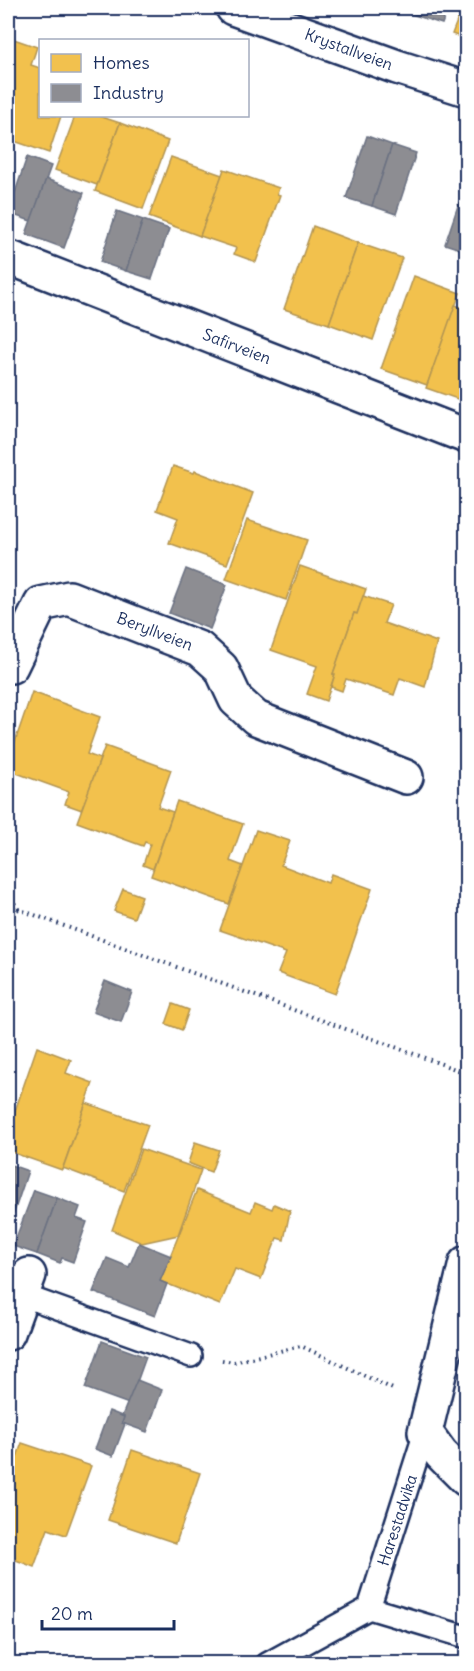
<svg xmlns="http://www.w3.org/2000/svg" width="474" height="1671" viewBox="0 0 474 1671" font-family="Delius,sans-serif">
  <style>
    .homes { fill: #f2c14e; stroke: #b29553; stroke-width: 1.5 }
    .industry { fill: #8d8d92; stroke: #6b7182; stroke-width: 1.5 }
    .lines { fill: none; stroke-linecap: round; stroke-linejoin: round }
    .service-casing { stroke: #1b2f5e; stroke-width: 26 }
    .minor-casing { stroke: #1b2f5e; stroke-width: 38 }
    .path { stroke: #1b2f5e; stroke-width: 4; stroke-dasharray: 1.5 4.5; stroke-linecap: butt }
    .service { stroke: #fff; stroke-width: 21 }
    .minor { stroke: #fff; stroke-width: 33 }
    .labels { text-anchor: middle; stroke-width: 6; stroke-linejoin: round; paint-order: stroke }
    .street-label { font-size: 16px; fill: #1b2f5e; stroke: #fff }
  </style>
  <rect width="100%" height="100%" fill="#fff"/>
  <filter id="ink" filterUnits="userSpaceOnUse"><feTurbulence type="fractalNoise" baseFrequency=".0167" numOctaves="2"/><feDisplacementMap in="SourceGraphic" scale="12" xChannelSelector="R" yChannelSelector="G"/><feConvolveMatrix kernelMatrix="1 2 1 2 8 2 1 2 1" color-interpolation-filters="sRGB"/></filter>
  <g filter="url(#ink)">
    <g class="homes">
      <path d="M462 8H466V39L452 34Z"/>
      <path d="M8 37 37 47 31 65 40 68V116H61L49 153 8 139Z"/>
      <path d="M75 116H99L120 123 97 185 55 170Z"/>
      <path d="M120 123 168 141 143 209 95 191Z"/>
      <path d="M171 157 222 175 200 236 149 217Z"/>
      <path d="M224 169 279 188 277 194 280 195 256 262 234 254 236 248 200 236Z"/>
      <path d="M313 226 358 243 329 324 284 309Z"/>
      <path d="M358 243 402 258 373 340 329 324Z"/>
      <path d="M414 276 460 293 427 385 381 369Z"/>
      <path d="M455 305 466 309V402L426 388Z"/>
      <path d="M173 466 194 473 195 471 253 493 227 564 169 543 178 518 157 510Z"/>
      <path d="M247 520 307 540 286 600 226 579Z"/>
      <path d="M300 566 366 589 357 614 354 613 333 674H335L326 701 307 694 317 666 271 650Z"/>
      <path d="M363 596 391 605 384 623 437 642 425 687 400 678 394 695 346 679 342 691 331 687 335 674H333L354 613 357 614Z"/>
      <path d="M32 692 100 717 87 754 100 759 82 810 65 804 69 792 8 770V762Z"/>
      <path d="M105 746 171 770 158 807 173 812 153 869 143 865 150 844 145 842 143 846 77 822Z"/>
      <path d="M177 801 243 824 230 861 243 866 229 904 151 876Z"/>
      <path d="M256 830 290 841 281 865 328 883 331 874 372 889 335 994 278 973 286 953 220 930Z"/>
      <path d="M123 889 142 896 134 918 114 911Z"/>
      <path d="M173 1004 189 1010 182 1030 166 1024Z"/>
      <path d="M37 1047 71 1060 66 1073 93 1083 62 1170 8 1151V1131Z"/>
      <path d="M86 1103 148 1125 124 1191 63 1168Z"/>
      <path d="M195 1142 219 1150 211 1172 188 1163Z"/>
      <path d="M141 1149 201 1170 178 1235 142 1243 112 1230Z"/>
      <path d="M197 1190 251 1212 255 1202 272 1209 274 1204 290 1211 284 1240 277 1238 261 1279 235 1269 220 1305 160 1281Z"/>
      <path d="M22 1443 91 1466 66 1535 48 1529 34 1567 8 1557V1482Z"/>
      <path d="M132 1450 200 1473 176 1543 108 1520Z"/>
    </g>
    <g class="industry">
      <path d="M400 8H448L442 24 399 10Z"/>
      <path d="M367 136 392 145 372 206 346 198Z"/>
      <path d="M392 145 416 153 396 214 372 206Z"/>
      <path d="M27 157 51 166 31 221 8 213Z"/>
      <path d="M46 179 84 193 64 248 26 234Z"/>
      <path d="M466 182V251L445 244Z"/>
      <path d="M117 211 143 220 126 271 100 262Z"/>
      <path d="M143 220 169 229 152 279 126 271Z"/>
      <path d="M186 569 227 585 210 629 169 613Z"/>
      <path d="M105 981 132 992 121 1022 93 1012Z"/>
      <path d="M8 1164 28 1171 8 1230Z"/>
      <path d="M34 1190 57 1198 37 1254 13 1246Z"/>
      <path d="M57 1198 80 1207 76 1218 87 1222 73 1262 62 1258 60 1263 37 1254Z"/>
      <path d="M139 1243 171 1256 160 1281 167 1284 155 1316 93 1292 107 1258 129 1267Z"/>
      <path d="M102 1341 146 1357 129 1404 85 1388Z"/>
      <path d="M137 1380 162 1390 147 1432 122 1423 124 1417 122 1416Z"/>
      <path d="M109 1411 124 1417 122 1423 125 1424 113 1456 95 1449Z"/>
    </g>
    <g class="lines">
      <g class="service-casing">
        <g id="service">
          <path d="M22 1295 191 1356"/>
          <path d="M369 1608 466 1637"/>
          <path d="M267 1664 369 1608 425 1432"/>
        </g>
      </g>
      <g class="minor-casing">
        <g id="minor">
          <path d="M233 8 397 67 466 89"/>
          <path d="M8 257 466 436"/>
          <path d="M8 665 11 666 41 604 69 598 200 649 221 668 236 700 256 718 406 777"/>
          <path d="M466 1263 425 1432 441 1454 466 1479"/>
          <path d="M8 1333 29 1275"/>
        </g>
      </g>
      <g class="path">
        <path d="M8 893 18 909 8 917"/>
        <path d="M18 909 466 1073"/>
        <path d="M222 1360 234 1362 301 1346 395 1390"/>
      </g>
      <use href="#service" class="service"/>
      <use href="#minor" class="minor"/>
    </g>
  </g>
  <g class="labels">
    <g class="street-label">
      <text transform="translate(349 49) rotate(20)" y="6">Krystallveien</text>
      <text transform="translate(237 346) rotate(21)" y="6">Safirveien</text>
      <text transform="translate(155 631) rotate(21)" y="6">Beryllveien</text>
      <text transform="translate(397 1520) rotate(-72)" y="6">Harestadvika</text>
    </g>
  </g>
  <rect width="474" height="1671" fill="none" stroke="#fff" stroke-width="30"/>
  <rect x="15" y="15" width="444" height="1641" fill="none" stroke="#1b2f5e" stroke-width="2" filter="url(#ink)"/>
  <rect x="39" y="39" width="210" height="78" fill="#ffffff" stroke="#a4acbf" stroke-width="1.5"/>
  <rect x="51" y="54" width="30" height="18" fill="#f2c14e" stroke="#a4acbf" stroke-width="1.5"/>
  <text x="93" y="69" font-size="18" fill="#1b2f5e">Homes</text>
  <rect x="51" y="84" width="30" height="18" fill="#8d8d92" stroke="#a4acbf" stroke-width="1.5"/>
  <text x="93" y="99" font-size="18" fill="#1b2f5e">Industry</text>
  <path d="M42 1620v9h132v-9" fill="none" stroke="#1b2f5e" stroke-width="3"/>
  <text x="51" y="1620" font-size="18" fill="#1b2f5e" stroke="#ffffff" stroke-width="4.5" paint-order="stroke">20 m</text>
</svg>
